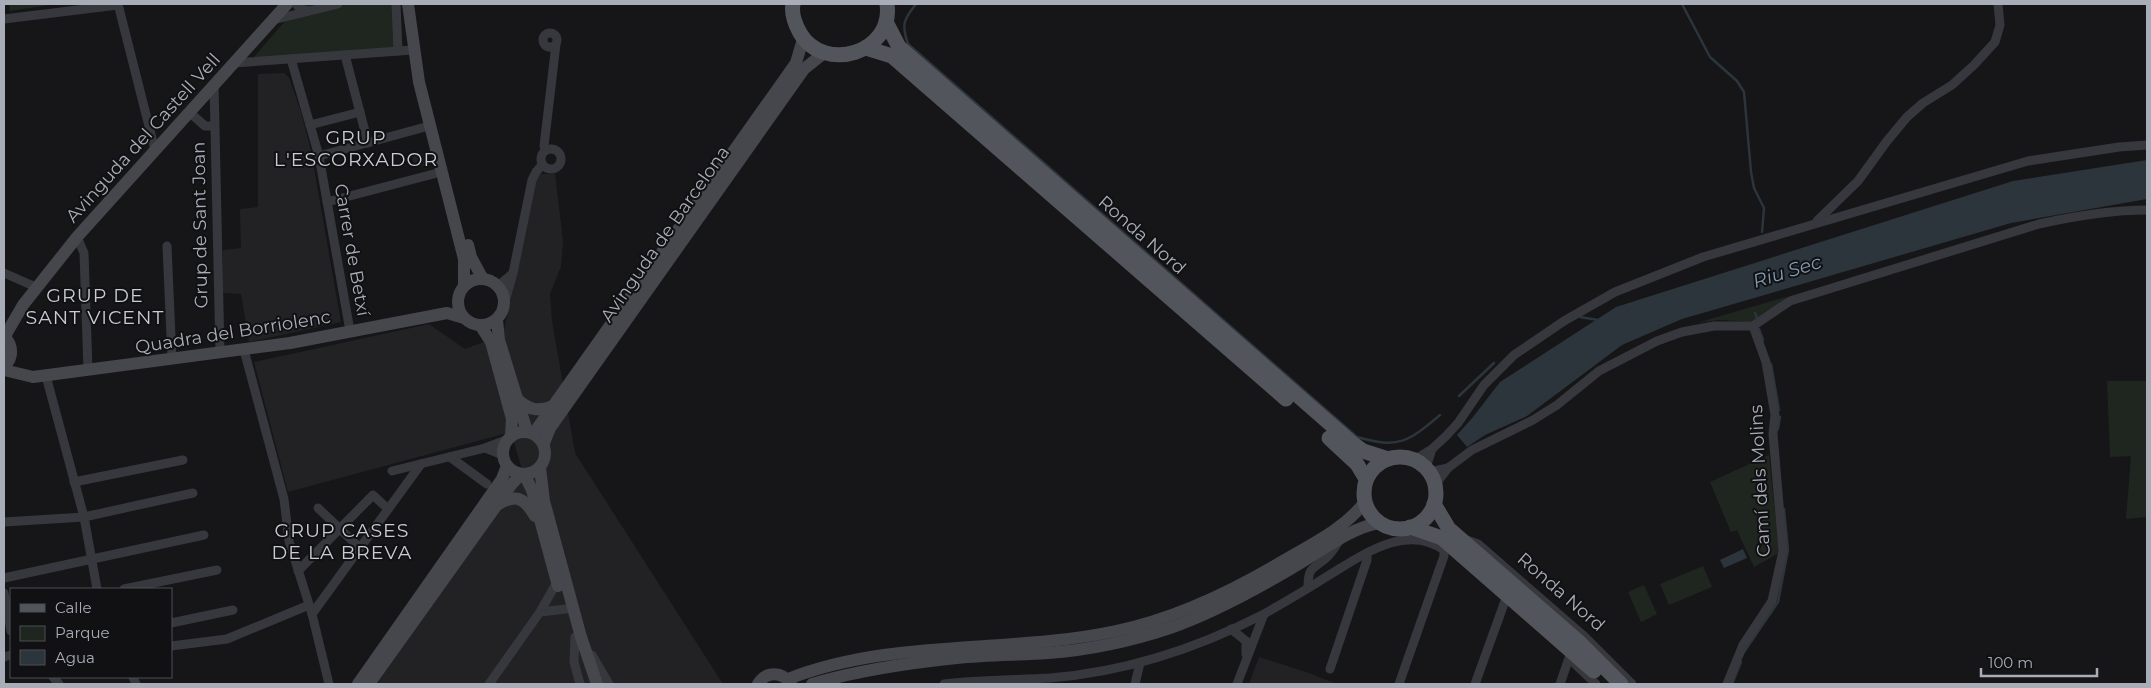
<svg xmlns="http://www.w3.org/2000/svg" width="2151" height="688" viewBox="0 0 2151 688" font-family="Montserrat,sans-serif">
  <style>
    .built { fill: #222225 }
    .green { fill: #1e261f }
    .water { fill: #2c353c }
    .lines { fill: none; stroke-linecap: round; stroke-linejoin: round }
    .stream { stroke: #2c353c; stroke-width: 2.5 }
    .street { stroke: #37383d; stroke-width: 9 }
    .secondary { stroke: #45474d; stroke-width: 12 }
    .primary { stroke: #53555c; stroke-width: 15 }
    .labels { text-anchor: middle; stroke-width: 4; stroke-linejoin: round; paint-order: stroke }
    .street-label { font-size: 18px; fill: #a8adb8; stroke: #111113 }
    .neighbourhood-label { font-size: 19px; letter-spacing: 1px; fill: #c9ccd4; stroke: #111113 }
    .water-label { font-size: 19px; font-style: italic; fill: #7f9bb3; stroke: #111113 }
  </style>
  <rect width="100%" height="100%" fill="#161618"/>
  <g class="built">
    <path d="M284 73 289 78 301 112 311 151 341 322 249 342 241 294 223 293V250L241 248 240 209 258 207V74Z"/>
    <path d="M537 174H555L563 241 561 266 550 294 552 321 575 453 723 684H377L523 473 511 432 288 492 254 362 429 324 465 349 503 335Z"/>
    <path d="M1259 657 1309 673 1337 684H1249Z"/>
  </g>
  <g class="green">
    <path d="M9 4H55L10 11Z"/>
    <path d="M300 4H392L395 48 253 58Z"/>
    <path d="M423 154 426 165 415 168 412 156Z"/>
    <path d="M1785 297 1786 299 1753 322 1719 320 1697 323Z"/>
    <path d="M2107 381H2147V517L2126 519 2131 456 2110 457Z"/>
    <path d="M1769 455 1779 553 1754 567 1737 530 1731 532 1710 482Z"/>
    <path d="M1703 566 1712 587 1669 605 1660 584Z"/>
    <path d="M1644 585 1657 614 1641 622 1628 592Z"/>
  </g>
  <g class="water">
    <path d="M2147 160V199L2011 223 1682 319 1622 345 1527 416 1485 435 1467 447 1457 435 1473 417 1500 382 1616 307 2013 181Z"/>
    <path d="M1743 549 1747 558 1724 568 1720 560Z"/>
  </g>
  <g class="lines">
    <g class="stream">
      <path d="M916 4C904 19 901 24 908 44L1357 437C1399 449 1408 442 1440 415"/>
      <path d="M1682 4 1710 57 1737 81 1744 92 1751 172 1754 188 1764 208 1762 232"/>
      <path d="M1755 313 1757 318"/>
      <path d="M1580 317 1598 320"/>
      <path d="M1759 329 1763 340"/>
      <path d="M1771 364 1779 410"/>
      <path d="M1459 396 1494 363"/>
      <path d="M1778 429 1780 417"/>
      <path d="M1744 652 1778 602 1788 550 1784 509"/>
      <path d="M1732 684 1741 662"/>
    </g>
    <g class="street">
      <path d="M118 4 155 150"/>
      <path d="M296 4 301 9 308 11"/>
      <path d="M396 4 398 51"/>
      <path d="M4 19 118 5"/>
      <path d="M273 20 338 4"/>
      <circle cx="550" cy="40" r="7"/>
      <path d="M345 55 368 143"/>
      <path d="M291 59 319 156 350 331"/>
      <path d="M234 63 413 50"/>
      <path d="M214 84 220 353"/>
      <path d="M189 112 205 126H214"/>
      <path d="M310 125 360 112"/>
      <circle cx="551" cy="159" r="10"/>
      <path d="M546 149 544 146 556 44"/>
      <path d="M319 156 429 126"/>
      <path d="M327 202 441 172"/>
      <path d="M1817 221 1858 181 1887 141 1907 117 1923 103 1952 85 1974 65 1995 42 2000 25 1998 4"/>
      <path d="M77 237 84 253 88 370"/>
      <path d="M167 246 172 359"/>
      <path d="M4 273 38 288"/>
      <path d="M498 286 511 275"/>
      <path d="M503 309 513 273 532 180 536 172 542 165"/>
      <path d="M244 350 284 499 289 541 312 614 329 684"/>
      <path d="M46 376 84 517 97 589"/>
      <path d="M485 448 503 455"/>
      <path d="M450 457 487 484"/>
      <path d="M1414 460 1432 449 1446 436 1458 423 1484 385 1514 355 1564 321 1615 292 1703 257 2028 161 2119 147 2147 145"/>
      <path d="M1426 468 1432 449"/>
      <path d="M392 471 485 448 506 440"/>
      <path d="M1429 472 1448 468"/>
      <path d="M74 482 183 460"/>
      <path d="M1435 485 1448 468 1472 450 1533 420 1557 405 1599 371 1657 341 1682 332 1714 326H1753L1790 301 2039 224C2075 216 2110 210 2147 210"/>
      <path d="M318 508 360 548"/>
      <path d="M4 522 84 517 193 493"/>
      <path d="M1467 540 1478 544 1585 637 1632 684"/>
      <path d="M298 571 373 495 388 509"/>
      <path d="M4 578 204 535"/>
      <path d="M1308 588C1308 567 1312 570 1326 558 1331 554 1335 547 1339 541"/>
      <path d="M124 589 217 570"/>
      <path d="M4 593 11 631"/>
      <path d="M540 612 566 609"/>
      <path d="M312 614 421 464"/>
      <path d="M171 623 233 610"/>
      <path d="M1231 629 1246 641V654"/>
      <path d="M575 637 574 662 580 684"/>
      <path d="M171 646 227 639 309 605"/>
      <path d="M592 655 609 684"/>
      <path d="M4 657 11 655"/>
      <path d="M1575 664 1596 684"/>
      <path d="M1330 669 1367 560V553"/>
      <path d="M53 677 59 684"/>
      <path d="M133 677 136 684"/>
      <path d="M489 684 540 612 557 582"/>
      <path d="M944 684C979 680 1015 680 1050 678 1124 672 1198 648 1264 614 1285 602 1306 590 1326 577 1360 557 1405 522 1444 550V556L1399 684"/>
      <path d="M1135 684 1140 663"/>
      <path d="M1237 684 1264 614"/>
      <path d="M1475 684 1505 601"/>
      <path d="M1560 684 1569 658"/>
      <path d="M1727 684 1743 645 1772 601 1783 551 1773 434 1775 415 1766 362 1753 326"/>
    </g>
    <g class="secondary">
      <path d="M408 4 419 82 464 259V286"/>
      <path d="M468 245 471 257 483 279"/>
      <circle cx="481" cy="302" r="23"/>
      <path d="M497 320 499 340 527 431"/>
      <path d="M480 325 491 342 512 419 511 435"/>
      <path d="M4 336C13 345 14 358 4 366"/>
      <path d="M5 336 23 305 77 237 287 4"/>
      <path d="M4 370 33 377 290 343 447 313 464 318"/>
      <path d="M517 399C530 411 539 412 555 405"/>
      <circle cx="524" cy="453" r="21"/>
      <path d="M534 433 796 63 803 39"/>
      <path d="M544 443 550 428 804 69 824 53"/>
      <path d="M540 468 544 501 581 637 597 684"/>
      <path d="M524 474 532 490 558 586"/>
      <path d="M497 505C517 493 524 498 535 516"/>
      <path d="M788 679C893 638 1008 654 1116 631 1175 619 1231 592 1283 561 1312 544 1344 529 1365 502"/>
      <path d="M358 684 502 479 507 466"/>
      <path d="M369 684 511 485 521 474"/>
      <path d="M758 684C766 671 782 671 791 684"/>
      <path d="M812 684C859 670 908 663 957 658 987 655 1018 655 1048 653 1089 650 1131 641 1170 628 1213 613 1253 591 1292 568 1319 553 1349 528 1379 523"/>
    </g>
    <g class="primary">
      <path d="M793 4C791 14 795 24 800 33 824 74 894 53 887 4"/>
      <path d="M886 22 899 47 1351 442 1363 451 1388 459"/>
      <path d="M866 48 892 56 1286 399"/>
      <path d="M1329 438 1357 464 1366 479"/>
      <circle cx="1400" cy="493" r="36"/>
      <path d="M1434 504 1449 529 1580 643 1621 684"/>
      <path d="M1410 527 1442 538 1594 671"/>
    </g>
  </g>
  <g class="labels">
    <g class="street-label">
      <text transform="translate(143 138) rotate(-48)" y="6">Avinguda del Castell Vell</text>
      <text transform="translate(200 225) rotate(-91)" y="6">Grup de Sant Joan</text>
      <text transform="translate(665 234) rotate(-55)" y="6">Avinguda de Barcelona</text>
      <text transform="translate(1142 235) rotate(41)" y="6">Ronda Nord</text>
      <text transform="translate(352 250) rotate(80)" y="6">Carrer de Betxí</text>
      <text transform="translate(233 332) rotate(-9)" y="6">Quadra del Borriolenc</text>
      <text transform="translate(1760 481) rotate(-93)" y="6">Camí dels Molins</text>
      <text transform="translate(1561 592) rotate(41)" y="6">Ronda Nord</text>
    </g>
    <g class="neighbourhood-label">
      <text x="356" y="144">GRUP<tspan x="356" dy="22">L'ESCORXADOR</tspan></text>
      <text x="95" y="302">GRUP DE<tspan x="95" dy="22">SANT VICENT</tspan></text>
      <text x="342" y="537">GRUP CASES<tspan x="342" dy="22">DE LA BREVA</tspan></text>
    </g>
    <g class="water-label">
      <text transform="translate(1787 271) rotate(-17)" y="7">Riu Sec</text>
    </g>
  </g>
  <rect width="2151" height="688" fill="none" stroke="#a8adb8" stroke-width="10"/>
  <rect x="10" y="588" width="162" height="90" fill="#111113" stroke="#4d4f55"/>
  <rect x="20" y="604" width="25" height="8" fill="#53555c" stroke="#4d4f55"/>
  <text x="55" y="613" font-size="15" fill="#a8adb8">Calle</text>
  <rect x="20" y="626" width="25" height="15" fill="#1e261f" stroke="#4d4f55"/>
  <text x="55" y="638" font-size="15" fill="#a8adb8">Parque</text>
  <rect x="20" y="650" width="25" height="15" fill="#2c353c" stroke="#4d4f55"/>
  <text x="55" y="663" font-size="15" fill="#a8adb8">Agua</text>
  <path d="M1981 668v8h116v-8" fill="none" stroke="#a8adb8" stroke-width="2.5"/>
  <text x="1988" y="668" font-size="15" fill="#a8adb8" stroke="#111113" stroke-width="4" paint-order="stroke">100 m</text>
</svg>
